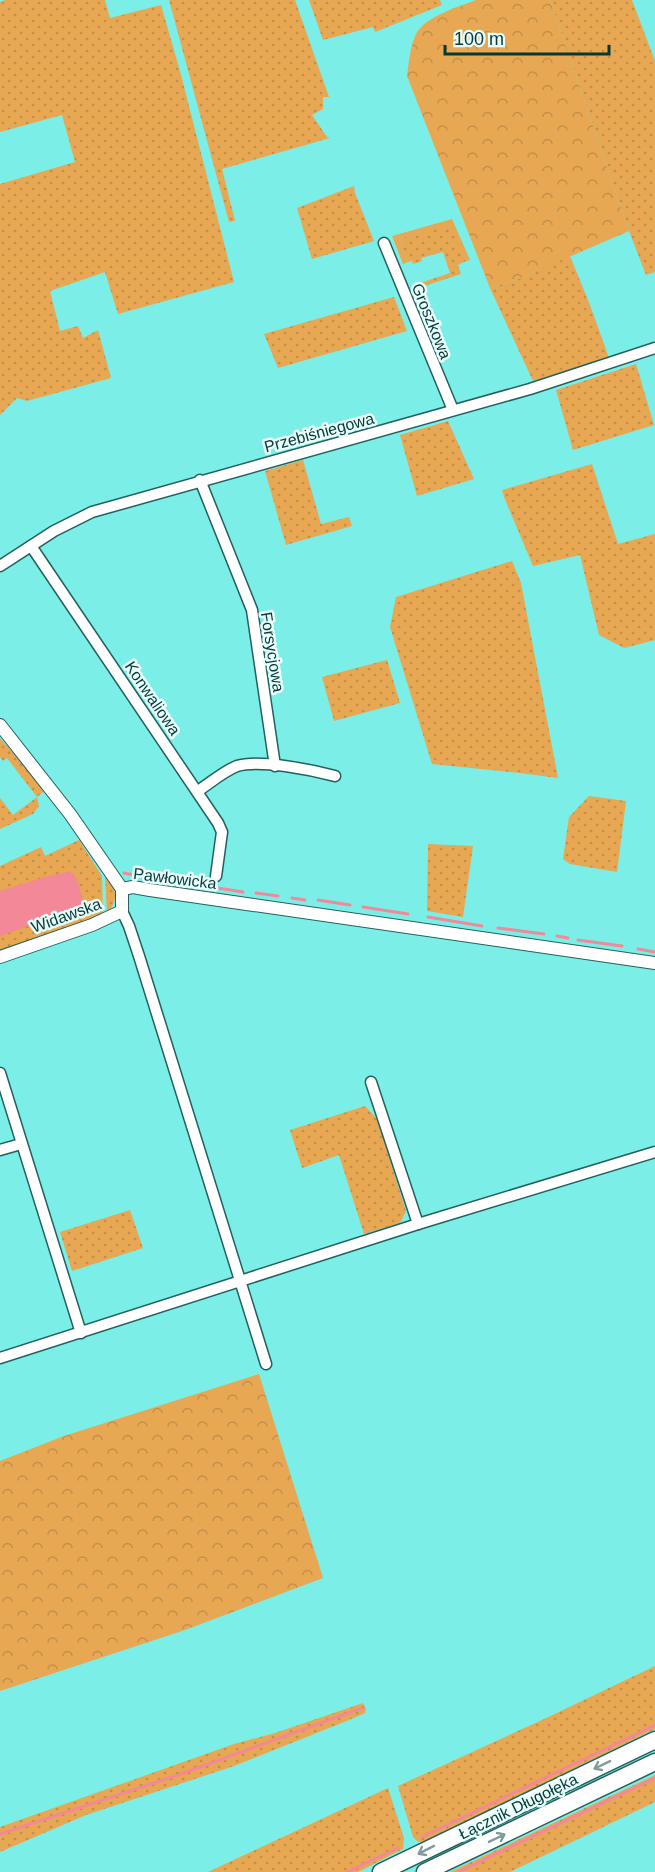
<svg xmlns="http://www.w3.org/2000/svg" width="655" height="1872" viewBox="0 0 655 1872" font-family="Arial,sans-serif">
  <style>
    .grass { fill: url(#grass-dots) }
    .forest { fill: url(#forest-crowns) }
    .garden { fill: #e7a753 }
    .water { fill: #f38899 }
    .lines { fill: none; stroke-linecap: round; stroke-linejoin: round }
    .stream { stroke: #f38899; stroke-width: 3 }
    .minor-casing { stroke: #22615e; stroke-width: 13 }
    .tertiary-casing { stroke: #22615e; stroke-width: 14 }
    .primary-casing { stroke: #22615e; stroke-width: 19 }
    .minor { stroke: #fff; stroke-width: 10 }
    .tertiary { stroke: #fff; stroke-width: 12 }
    .primary { stroke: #fff; stroke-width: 16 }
    .oneway { stroke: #819c9c }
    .labels { text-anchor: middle; stroke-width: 5; stroke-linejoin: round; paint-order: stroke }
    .street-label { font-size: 16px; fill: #033a38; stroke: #e9fdfb }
  </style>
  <defs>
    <pattern id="grass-dots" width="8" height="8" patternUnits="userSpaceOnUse" patternTransform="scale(1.5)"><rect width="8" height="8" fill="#e7a753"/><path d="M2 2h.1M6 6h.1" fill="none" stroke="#c49049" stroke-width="1.8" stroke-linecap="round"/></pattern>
    <pattern id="forest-crowns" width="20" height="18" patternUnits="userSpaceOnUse" patternTransform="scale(1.5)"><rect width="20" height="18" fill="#e7a753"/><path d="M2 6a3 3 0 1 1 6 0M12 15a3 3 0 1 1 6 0" fill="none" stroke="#c49049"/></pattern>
  </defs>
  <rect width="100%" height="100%" fill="#7beee8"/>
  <g class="grass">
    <path d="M5 0H105L110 18 161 5 180 71 234 282 118 314 105 272 50 291 60 331 78 326 83 338 98 330 111 378 27 401 17 398 0 415V184L75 162 62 115 0 132V2Z"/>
    <path d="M169 0H295L329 97H323V109L312 115 327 137 330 138 222 169 235 221 229 222Z"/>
    <path d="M309 0H440L442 5 375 32 373 27 323 40Z"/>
    <path d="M550 0H632L655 61V272L646 275 629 231Z"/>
    <path d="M354 186 355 193 374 241 312 259 297 208Z"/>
    <path d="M451 224 466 261 458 265 461 274 418 288 417 284 450 273 443 252 421 258 422 261 413 264 412 261 408 262 399 239Z"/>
    <path d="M570 256 590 305 609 358 533 381 490 288 518 279Z"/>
    <path d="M394 297 407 331 278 368 264 334Z"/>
    <path d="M636 364 654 425 573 450 556 390Z"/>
    <path d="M448 421 474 479 417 496 400 435Z"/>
    <path d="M303 460 321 524 349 517 352 526 286 545 265 471Z"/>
    <path d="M592 464 618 544 655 534V640L624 648 599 635 580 555 533 566 504 497 502 490Z"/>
    <path d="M512 561 521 583 558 778 520 773 432 764 390 627 396 597Z"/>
    <path d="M387 660 400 703 334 721 322 677Z"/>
    <path d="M0 738 46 790 37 797 39 806 33 814 0 829V798L13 815 37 797 7 758 3 761 0 757Z"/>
    <path d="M589 796 626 801 617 872 570 864 563 859 569 817Z"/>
    <path d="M79 840 102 876 103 915 0 952V866L41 847 45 856Z"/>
    <path d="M428 844 473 846 463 917 427 911Z"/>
    <path d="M105 876C117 887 119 901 107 913Z"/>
    <path d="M365 1106 377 1119 406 1211 400 1223 364 1234 339 1155 302 1168 290 1130Z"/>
    <path d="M130 1210 143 1248 72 1271 60 1232Z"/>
    <path d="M655 1666V1729L422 1843 417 1841 413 1837 398 1786 542 1720Z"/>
    <path d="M363 1703 366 1709 365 1713 349 1720 234 1766 86 1815 0 1852V1827L234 1744 275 1733Z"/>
    <path d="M655 1775V1802L510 1872H450Z"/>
    <path d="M388 1788 404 1838 403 1849 358 1872H208Z"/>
  </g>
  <g class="forest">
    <path d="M476 0H550L629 231 518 279 490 288 407 76C409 62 410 47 416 34 426 16 458 7 476 0Z"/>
    <path d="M259 1374 323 1578 185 1630 0 1691V1461L64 1436Z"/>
  </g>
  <path class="garden" d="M452 219 470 260 466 261 450 225 399 239 408 262 403 264 392 236Z"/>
  <path class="water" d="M67 872 73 873 79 885 83 903 77 908 0 936V891L45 877Z"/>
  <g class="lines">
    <g class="stream">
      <path d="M124 873 144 877"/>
      <path d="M160 879 243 892"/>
      <path d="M256 893 278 896"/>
      <path d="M292 898 305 900"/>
      <path d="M318 900 350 905"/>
      <path d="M363 907 408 914"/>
      <path d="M428 917 482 926"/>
      <path d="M498 928 544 934"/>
      <path d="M557 936 568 938"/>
      <path d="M578 940 622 946"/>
      <path d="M638 949 655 952"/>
      <path d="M0 1834 175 1776 362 1708"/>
      <path d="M422 1837 655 1725"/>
      <path d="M347 1872 398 1848"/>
      <path d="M458 1872 655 1778"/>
    </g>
    <g class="minor-casing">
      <g id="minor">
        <path d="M384 243 453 410"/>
        <path d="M200 480 252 610 275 766"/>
        <path d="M31 546 218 823 222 832 216 876"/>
        <path d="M0 566 54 531 92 512 530 389 655 348"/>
        <path d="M198 791C210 783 224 771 237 766 259 759 312 770 335 776"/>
        <path d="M122 911 129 926 139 956 266 1364"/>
        <path d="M0 1073 81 1333"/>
        <path d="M371 1082 418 1224"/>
        <path d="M0 1150 21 1144"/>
        <path d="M0 1358 418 1224 655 1152"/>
      </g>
    </g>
    <g class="tertiary-casing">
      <g id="tertiary">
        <path d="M0 725 70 814 122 889"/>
        <path d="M122 889 133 887 150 890 655 963"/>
        <path d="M0 957 92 925 122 911V889"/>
      </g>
    </g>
    <g class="primary-casing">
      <g id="primary">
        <path d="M381 1872 655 1740"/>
        <path d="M425 1872 655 1762"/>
      </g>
    </g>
    <use href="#minor" class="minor"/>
    <use href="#tertiary" class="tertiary"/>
    <use href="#primary" class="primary"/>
  </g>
  <defs><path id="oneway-shaft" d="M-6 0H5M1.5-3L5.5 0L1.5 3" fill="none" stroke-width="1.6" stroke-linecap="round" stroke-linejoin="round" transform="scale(1.5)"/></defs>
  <g class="oneway">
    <use href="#oneway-shaft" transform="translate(602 1765) rotate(154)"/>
    <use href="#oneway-shaft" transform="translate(497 1838) rotate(-26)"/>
    <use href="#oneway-shaft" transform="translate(426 1850) rotate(153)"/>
  </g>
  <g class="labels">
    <g class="street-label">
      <text transform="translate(432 321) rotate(68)" y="6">Groszkowa</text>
      <text transform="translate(319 432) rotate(-15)" y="6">Przebiśniegowa</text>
      <text transform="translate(273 652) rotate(81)" y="6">Forsycjowa</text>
      <text transform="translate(153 698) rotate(56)" y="6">Konwaliowa</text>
      <text transform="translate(175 878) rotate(7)" y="6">Pawłowicka</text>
      <text transform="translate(66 915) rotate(-20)" y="6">Widawska</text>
      <text transform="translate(518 1806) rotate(-26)" y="6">Łącznik Długołęka</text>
    </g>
  </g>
  <path d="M445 45v9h164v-9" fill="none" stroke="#033a38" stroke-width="3"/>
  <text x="454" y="45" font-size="18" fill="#033a38" stroke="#e9fdfb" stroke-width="4.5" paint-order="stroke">100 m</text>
</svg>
